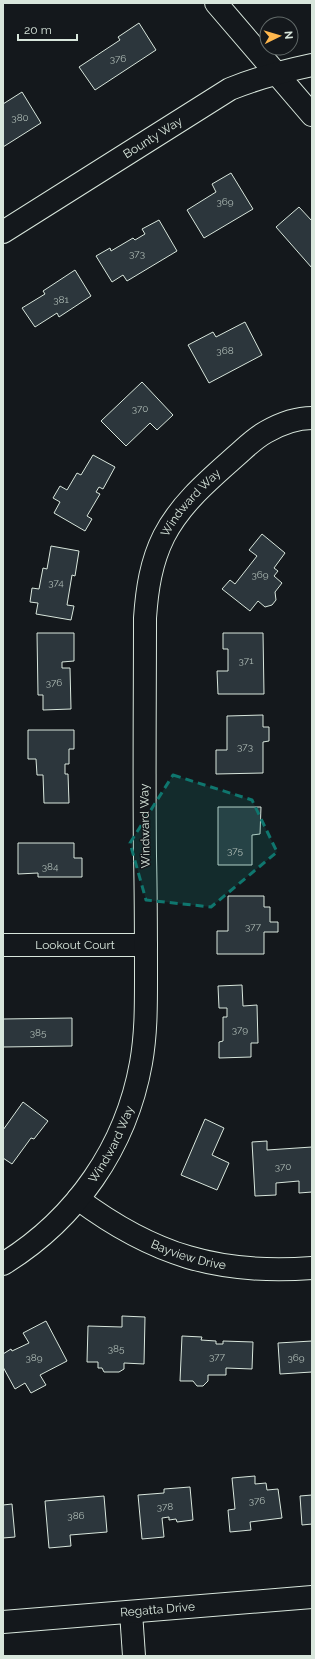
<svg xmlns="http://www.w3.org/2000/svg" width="315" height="1659" viewBox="0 0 315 1659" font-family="Raleway,sans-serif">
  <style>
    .building { fill: #2c363c; stroke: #d8e6dc }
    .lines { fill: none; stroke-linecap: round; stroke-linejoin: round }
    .minor-casing { stroke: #d8e6dc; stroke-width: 24 }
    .minor { stroke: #14181c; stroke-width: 22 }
    .marked { fill: #0f766e; fill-opacity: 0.2; stroke: #0f766e; stroke-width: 3; stroke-dasharray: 8 5; stroke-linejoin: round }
    .labels { text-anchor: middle; stroke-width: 3; stroke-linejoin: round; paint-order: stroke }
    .number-label { font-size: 10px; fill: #adbab4 }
    .street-label { font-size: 12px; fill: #d8e6dc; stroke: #14181c }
  </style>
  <rect width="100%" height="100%" fill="#14181c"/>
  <g class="building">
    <path d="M139 23 156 50 95 90 79 67 120 40 118 37Z"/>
    <path d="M22 92 41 123 3 147V104Z"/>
    <path d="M231 173 253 209 204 238 187 210 216 192 212 184Z"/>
    <path d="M299 207 312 221V268L276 227Z"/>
    <path d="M159 220 177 251 127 281 123 275 112 282 96 256 110 248 111 251 133 238 135 240 145 234 142 229Z"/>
    <path d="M75 270 91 296 59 317 57 313 35 327 22 308 45 294 43 291Z"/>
    <path d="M245 322 262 355 209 383 188 345 213 332 216 337Z"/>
    <path d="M142 382 173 415 157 430 150 423 126 446 101 421Z"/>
    <path d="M93 455 115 467 103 489 99 487 96 492 100 494 87 516 92 519 85 531 54 513 60 502 53 498 60 486 67 490 77 473 81 475Z"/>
    <path d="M262 534 285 553 274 568 278 571 274 576 282 583 275 592 276 600 272 605 265 607 258 601 250 611 222 589 230 580 235 584 257 556 249 550Z"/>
    <path d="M51 546 79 551 75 576 72 575 67 605 74 606 71 620 36 614 38 603 30 602 32 588 39 589 43 568 47 569Z"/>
    <path d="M37 633H74V661L62 662V668H70L71 709 43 710V695H38Z"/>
    <path d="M223 633H263L264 694H218L217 671H228V649H223Z"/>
    <path d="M263 715V727H269V741L263 742V773L216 774V750H227V716Z"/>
    <path d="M28 730H74V749H69V764H65V774H68L69 803H44L43 775H37L36 759H28Z"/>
    <path d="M218 807H261L260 834 252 835V865H218Z"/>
    <path d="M18 843H74V858H82V877H38V873L18 874Z"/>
    <path d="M228 896H264V907H270V922H278V932H264V954H217V931H228Z"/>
    <path d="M242 985 243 1006 257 1005 258 1043H251V1057L219 1058V1042L223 1041V1017H227V1008H219L218 986Z"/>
    <path d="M72 1018V1046L3 1047V1019Z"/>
    <path d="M23 1102 48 1121 34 1139 31 1138 12 1164 3 1158V1130Z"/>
    <path d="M205 1119 224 1128 212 1155 229 1163 217 1190 181 1175Z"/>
    <path d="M267 1141V1150L312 1147V1192L299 1193V1181L276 1183V1195L255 1196 252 1142Z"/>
    <path d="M122 1316 145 1317 144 1364 124 1363V1369L119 1372H104L102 1368H98V1362H87L88 1326 122 1327Z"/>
    <path d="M46 1321 67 1361 40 1375 46 1385 31 1393 25 1383 15 1389 3 1367V1354L11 1349 12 1351 29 1343 23 1333Z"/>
    <path d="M182 1336 202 1337 201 1340 216 1341V1344H223V1341L253 1342 252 1369 226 1368V1375H208V1381L203 1386H197L193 1381H180Z"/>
    <path d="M312 1341V1372L280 1374 278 1343Z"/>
    <path d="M255 1476V1484L266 1483 267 1490 278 1489 282 1518 250 1522 251 1530 230 1532 228 1510 235 1509 232 1478Z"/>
    <path d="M190 1487 193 1520 177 1522 176 1519 169 1520V1517L162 1518 164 1537 142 1539 138 1495 164 1493V1489Z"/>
    <path d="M312 1495V1524L302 1525 300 1496Z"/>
    <path d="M104 1496 107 1532 70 1535 71 1546 49 1548 45 1501Z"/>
    <path d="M12 1504 15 1537 3 1538V1505Z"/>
  </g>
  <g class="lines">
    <g class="minor-casing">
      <g id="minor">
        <path d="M216 3 312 115"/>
        <path id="s1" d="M3 232 230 89C257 78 284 71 312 65"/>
        <path id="s2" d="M3 945H146"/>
        <path id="s3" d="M78 1199C153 1255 219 1275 312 1268"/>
        <path id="s4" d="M3 1264C76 1219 126 1147 141 1063 146 1035 146 1007 146 979 146 938 146 897 145 856 144 777 145 698 145 618 147 589 151 562 164 536 181 503 210 479 237 455 246 447 255 438 266 432 280 424 296 418 312 418"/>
        <path d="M131 1612 134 1656"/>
        <path id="s5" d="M3 1622 312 1597"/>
      </g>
    </g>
    <use href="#minor" class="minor"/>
  </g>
  <path class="marked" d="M173 775 252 800 277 852 211 907 146 900 130 843Z"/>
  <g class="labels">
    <g class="number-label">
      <text x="118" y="62">376</text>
      <text x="20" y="121">380</text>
      <text x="225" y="205">369</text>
      <text x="137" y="257">373</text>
      <text x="61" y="303">381</text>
      <text x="225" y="354">368</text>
      <text x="140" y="412">370</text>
      <text x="260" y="578">369</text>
      <text x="56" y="586">374</text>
      <text x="246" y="664">371</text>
      <text x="54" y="686">376</text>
      <text x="245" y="750">373</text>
      <text x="235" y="854">375</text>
      <text x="50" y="870">384</text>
      <text x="253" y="930">377</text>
      <text x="240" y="1033">379</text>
      <text x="38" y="1036">385</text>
      <text x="283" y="1170">370</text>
      <text x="116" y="1352">385</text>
      <text x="217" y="1360">377</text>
      <text x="34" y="1361">389</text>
      <text x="296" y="1361">369</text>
      <text x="257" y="1504">376</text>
      <text x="165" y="1510">378</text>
      <text x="76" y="1519">386</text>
    </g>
    <g class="street-label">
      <text dy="4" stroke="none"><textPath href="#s1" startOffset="177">Bounty Way</textPath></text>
      <text dy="4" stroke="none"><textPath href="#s4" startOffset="824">Windward Way</textPath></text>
      <text transform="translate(145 826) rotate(-91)" y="4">Windward Way</text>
      <text dy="4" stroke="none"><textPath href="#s2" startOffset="72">Lookout Court</textPath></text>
      <text dy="4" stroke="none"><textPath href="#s4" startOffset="164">Windward Way</textPath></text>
      <text dy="4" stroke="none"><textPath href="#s3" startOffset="125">Bayview Drive</textPath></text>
      <text dy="4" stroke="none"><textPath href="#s5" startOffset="155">Regatta Drive</textPath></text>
    </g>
  </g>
  <rect width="315" height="1659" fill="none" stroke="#d8e6dc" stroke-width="8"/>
  <g transform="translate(279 36) rotate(85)"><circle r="19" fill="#14181c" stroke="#626a69"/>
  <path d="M0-3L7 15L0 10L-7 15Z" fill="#ffb74d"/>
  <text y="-6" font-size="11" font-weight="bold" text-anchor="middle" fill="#d8e6dc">N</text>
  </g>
  <path d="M18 34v6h59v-6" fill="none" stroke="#d8e6dc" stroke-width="2"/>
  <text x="24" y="34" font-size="12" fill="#d8e6dc" stroke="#14181c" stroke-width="3" paint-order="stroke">20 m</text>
</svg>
